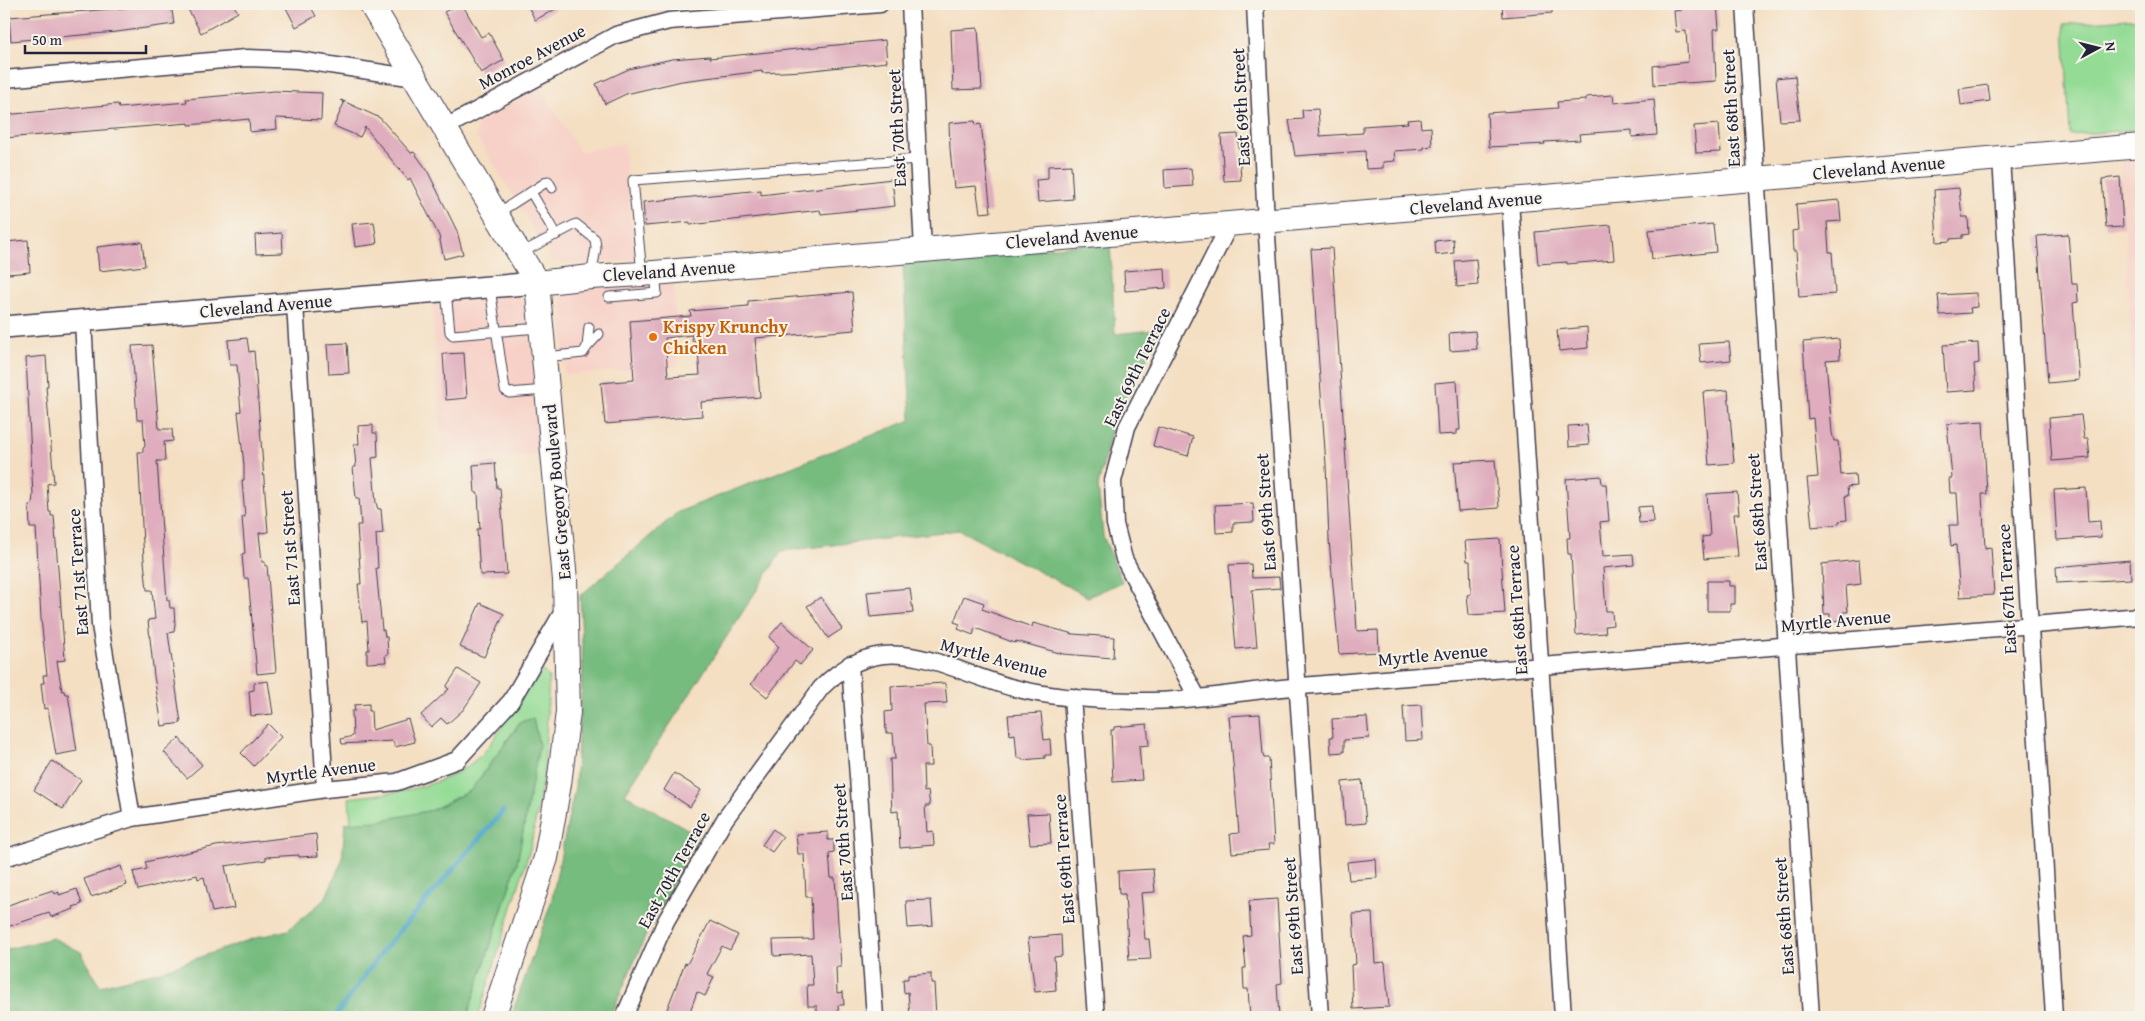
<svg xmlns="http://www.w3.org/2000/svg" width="2145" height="1021" viewBox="0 0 2145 1021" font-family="'Gentium Book Plus',serif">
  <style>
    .built { fill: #f7d1c7 }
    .green { fill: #94dc96; stroke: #5b7f68 }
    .forest { fill: #77bc7f; stroke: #4c6f5d }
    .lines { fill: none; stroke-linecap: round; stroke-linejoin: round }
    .stream { stroke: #4aa5c8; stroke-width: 5 }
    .building { fill: #dfadbd; fill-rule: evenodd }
    .service-casing { stroke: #423e4f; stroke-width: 11 }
    .minor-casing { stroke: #423e4f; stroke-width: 19 }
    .tertiary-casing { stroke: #423e4f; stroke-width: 24 }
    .secondary-casing { stroke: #423e4f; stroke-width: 26 }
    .service { stroke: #fff; stroke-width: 9 }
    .minor { stroke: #fff; stroke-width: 16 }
    .tertiary { stroke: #fff; stroke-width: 21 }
    .secondary { stroke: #fff; stroke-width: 24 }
    .food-dot { fill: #e8710a; stroke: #f7f3e8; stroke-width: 2 }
    .labels { text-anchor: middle; stroke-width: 4; stroke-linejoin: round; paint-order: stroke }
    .street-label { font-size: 18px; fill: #22223b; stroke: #f7f3e8 }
    .food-label { font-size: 18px; font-weight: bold; fill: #c56008; stroke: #f7f3e8; text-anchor: start }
  </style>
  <rect width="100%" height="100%" fill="#f7f3e8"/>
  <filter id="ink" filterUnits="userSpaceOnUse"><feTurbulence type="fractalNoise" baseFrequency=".02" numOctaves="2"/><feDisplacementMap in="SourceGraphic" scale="10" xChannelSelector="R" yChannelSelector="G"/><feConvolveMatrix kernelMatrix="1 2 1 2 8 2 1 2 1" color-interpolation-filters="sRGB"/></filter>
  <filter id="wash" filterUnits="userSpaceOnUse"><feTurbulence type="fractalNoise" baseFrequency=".0096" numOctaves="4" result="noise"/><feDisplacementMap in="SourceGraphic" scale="20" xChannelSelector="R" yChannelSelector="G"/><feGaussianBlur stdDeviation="1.12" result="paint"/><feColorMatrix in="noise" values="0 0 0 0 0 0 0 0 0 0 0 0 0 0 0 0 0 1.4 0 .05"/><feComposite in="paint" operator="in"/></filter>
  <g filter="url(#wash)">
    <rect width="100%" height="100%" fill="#f4dfc2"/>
    <g class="built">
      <path d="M540 88 580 152 624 143 635 260 566 264 553 260 476 136 478 122Z"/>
      <path d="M2141 156V540L2121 157Z"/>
      <path d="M673 279 678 366 564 375 562 299 566 288Z"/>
      <path d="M509 294 519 298 525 307 533 352 538 454 443 461 432 301Z"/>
    </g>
    <g class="green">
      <path d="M2141 18V129L2070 135 2064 24Z"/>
      <path d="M543 671 549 677 544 774 530 849 478 1017H467L517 863 539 745 533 719 520 722 471 790 432 810 379 821 351 823 349 798C396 792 442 790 479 757 492 745 501 727 511 713 520 700 529 678 543 671Z"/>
    </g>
    <g class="forest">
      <path d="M1110 242 1115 334 1163 329 1115 416 1098 486 1103 536 1122 582 1088 597 959 530 782 551 625 794 698 835 645 937 610 1017H511L551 903 575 787 583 668 580 596 678 512 911 420 903 262Z"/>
      <path d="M533 718 539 745 517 863 467 1017H4V950L53 938 81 952 100 986 160 971 252 939 288 930 325 899 342 861 345 823 379 821 432 810 471 790 521 722Z"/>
    </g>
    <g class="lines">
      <path class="stream" d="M335 1017 381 953 503 811"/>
    </g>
    <g id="blocks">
      <g class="building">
        <path d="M142 4H171L174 24 117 32 11 41 9 17 126 8V6Z"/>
        <path d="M185 4H233L238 12 201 33Z"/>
        <path d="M284 4H309L316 16 296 27Z"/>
        <path d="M460 4H462L481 37 489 33 504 60 481 73 444 12Z"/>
        <path d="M527 4H565L535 20Z"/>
        <path d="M1502 4H1552V13L1503 17Z"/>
        <path d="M1681 4H1717L1719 29H1714L1716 81 1654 85 1653 66 1688 62 1686 31 1676 32 1674 11 1682 10Z"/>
        <path d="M978 28 982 89 953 90 951 30Z"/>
        <path d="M885 40 887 62 804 71 762 73V71L682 81 626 94 605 104 596 84 629 69 672 59 710 56V58Z"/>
        <path d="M1795 76 1800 120 1780 121 1776 78Z"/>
        <path d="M1988 85 1990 101 1961 105 1959 89Z"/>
        <path d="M275 91 322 93 321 120 276 118 277 129 250 132 249 119 189 125V123L4 138V115L118 104 119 108 187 102 186 99Z"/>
        <path d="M1613 95 1614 103 1654 99 1657 135 1632 137V130L1579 134 1580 140 1544 142 1545 144 1489 147 1487 113 1558 108 1557 102 1586 100V97Z"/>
        <path d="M341 100 380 118 411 153 414 152 427 170 457 231 463 254 444 259 439 236 410 178 408 180 365 127 360 137 334 126 344 103Z"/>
        <path d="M1318 109 1320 136 1363 133V126L1408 123 1407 120 1420 119 1421 128 1431 127 1432 146 1424 147V149L1394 151 1395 161 1383 162V168L1366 169 1365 151 1295 156 1289 120 1303 119 1302 110Z"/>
        <path d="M975 121 976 125 981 124 991 212 980 213 976 186 954 188 950 149 949 123Z"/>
        <path d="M1719 124 1721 152 1696 153 1694 126Z"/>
        <path d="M1238 134 1241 180 1224 181 1221 135Z"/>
        <path d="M1071 165 1073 199 1038 202 1036 180 1048 179V166Z"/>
        <path d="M1191 168 1193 186 1165 188 1164 170Z"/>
        <path d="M2120 177 2123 227 2106 228 2102 179Z"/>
        <path d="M892 179 895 206 821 214 820 210 690 225V222L645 226 643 202 761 190V195Z"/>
        <path d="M1959 188 1962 217H1968L1969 234 1962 235V238L1950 239V241L1937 242 1934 190Z"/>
        <path d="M1839 200 1841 221 1827 222 1829 252H1832L1835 294 1799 297 1796 251H1793L1792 231 1798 230 1796 204Z"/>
        <path d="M374 222 377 244 355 247 352 224Z"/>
        <path d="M1713 224 1716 252 1652 259 1649 230Z"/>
        <path d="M1611 225 1614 260 1567 264V262L1538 264 1535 232Z"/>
        <path d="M282 233 283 253 256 254 255 235Z"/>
        <path d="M2068 234 2072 284H2077L2078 302 2073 303 2079 380 2048 383 2037 236Z"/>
        <path d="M1453 239 1454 253 1436 255 1435 241Z"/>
        <path d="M28 240 30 272 8 274 5 242Z"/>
        <path d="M142 242 145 266 99 271 97 247Z"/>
        <path d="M1332 248 1357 631 1378 630 1379 652 1339 654 1329 540 1326 465 1311 249Z"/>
        <path d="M1476 259 1478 285 1457 287 1455 261Z"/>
        <path d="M1165 268 1166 288 1125 291 1124 271Z"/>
        <path d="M852 292 855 330 755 338 760 397 701 402 702 416 605 424 601 383 634 380 630 321 691 316 690 311 748 306V301ZM692 335V341L697 340 700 375 668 377 665 338Z"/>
        <path d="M1976 293 1977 307 1970 308 1971 313 1940 315 1938 295Z"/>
        <path d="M1587 327 1588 348 1559 351 1557 330Z"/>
        <path d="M1475 331 1477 349 1450 351 1449 333Z"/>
        <path d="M247 338 249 352 254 351 258 401 268 532 259 533 262 562H265V566L267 565 276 672 257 674 248 578H244L242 554 245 553 242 517H245L242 480H244V465L238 412 241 411 237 365H230L228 340Z"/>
        <path d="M1839 339 1840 359 1826 360 1832 433 1834 441H1838L1841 475 1855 474 1856 486 1847 487 1848 496H1845L1847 520 1839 521V524L1812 527 1807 478 1818 477 1813 418 1808 419 1803 342Z"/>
        <path d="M1729 342 1731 360 1701 363 1699 344Z"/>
        <path d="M347 343 349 373 329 374 327 344Z"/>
        <path d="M1978 343 1979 363 1974 364 1976 390 1946 392 1943 345Z"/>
        <path d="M152 345 159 429H172L173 441 164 442 165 461H157L167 600H169L170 608H174L175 625 174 632 168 633 181 723 162 726 154 676 148 620 155 619 152 590H147L144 561 138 452H143V447H145L143 420H137L132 346Z"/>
        <path d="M464 353 467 398 446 400 443 354Z"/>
        <path d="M46 356 48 386H46L54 483 47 484 49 512H51V516H54L65 660 57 661 62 691H64L65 694H68L77 751 56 755 48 708 44 709 41 683H44L43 675H47L41 618 36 528H30L29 505 32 504 33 495 26 358Z"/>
        <path d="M1457 381 1460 430H1457V434L1438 435 1435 383Z"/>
        <path d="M1728 390 1734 463 1709 465 1703 392Z"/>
        <path d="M2081 415 2084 439H2088L2090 458 2052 461 2049 418Z"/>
        <path d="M1983 421 1987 494H1982L1985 548 1991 547 1994 595 1960 597 1956 545 1951 546 1949 525H1959L1957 493H1950L1949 478H1952L1947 424Z"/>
        <path d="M373 425V433H377L378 457 372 458 376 503 378 509H381L383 533 376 534 378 568H376L382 630H384L385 637H387L388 654 385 655 386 662 367 663V650H369L367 621 362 622 358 584H361L357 525H361L359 498H356L353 467H356L354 444H359L358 426Z"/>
        <path d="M1587 425 1589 445 1569 447 1568 426Z"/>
        <path d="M1158 427 1193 437 1188 456 1153 446Z"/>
        <path d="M1495 460 1499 508 1458 511 1454 462Z"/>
        <path d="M495 463 497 488H500L507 574 480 575 477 529H480L478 493H475L473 465Z"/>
        <path d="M1601 476 1602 484H1606L1609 521 1600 522 1603 556 1633 554 1634 565 1603 568 1606 611H1612L1613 625 1605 626 1606 633 1576 635 1571 554H1568L1567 538H1570L1566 479Z"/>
        <path d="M2086 488 2088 522 2100 521 2101 537 2057 540 2054 490Z"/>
        <path d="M1737 492 1739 514H1734L1738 556 1704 559 1702 537 1710 536 1707 494Z"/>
        <path d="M1253 503 1254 522 1233 523V532L1216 533 1215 505Z"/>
        <path d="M1652 506 1653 522 1639 523 1638 507Z"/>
        <path d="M1500 539 1505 613 1469 615 1467 595 1471 594 1470 561H1467L1465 541Z"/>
        <path d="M1859 560 1861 584 1846 586 1848 612H1843L1844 620 1830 621V614H1824L1822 564Z"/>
        <path d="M2130 560 2131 579 2057 583 2056 567Z"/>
        <path d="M1251 564 1252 578 1279 577 1280 588 1252 590 1257 647 1236 649 1229 565Z"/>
        <path d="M1707 581H1729V586H1735V604H1730V611H1707Z"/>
        <path d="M910 588 913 613 870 617 867 592Z"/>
        <path d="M964 596 984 603 982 609 1032 627 1033 623 1073 634 1114 637 1113 658 1063 654 1016 641 1015 643 975 628 973 635 958 629 960 624 954 622Z"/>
        <path d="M821 597 842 629 828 638 807 606Z"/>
        <path d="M480 603 504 614 484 657 460 647Z"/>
        <path d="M782 622 813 650 800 665 795 661 767 697 751 684 779 647 769 637Z"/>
        <path d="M458 669 481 683 463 710 447 724 441 718 431 727 421 715 449 689 446 687Z"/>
        <path d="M268 681 273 714 251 716 249 691 254 690V683Z"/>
        <path d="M945 683 947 703 924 704 927 746H930L931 766H923L924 792 928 791 930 806H925L927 832 933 831 934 845 900 848 898 811 892 812 891 791 890 759H895L893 733H886L885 712 892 711 891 686Z"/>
        <path d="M369 704V711H371L372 730 408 719 415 742 395 747 393 741 342 744 341 739 353 736 352 711H355L354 705Z"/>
        <path d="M1421 705 1423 740 1405 741 1403 706Z"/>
        <path d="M1041 713 1044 740 1050 739 1051 755H1045V758L1022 760 1021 758H1017L1015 734 1010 735 1008 715Z"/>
        <path d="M1260 714 1263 755 1264 758H1269L1274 844H1268L1269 850 1232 853 1230 834 1239 833 1229 716Z"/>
        <path d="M1367 717 1369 738 1344 740V752L1331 753 1330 737H1333L1332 719Z"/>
        <path d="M268 724 281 737 254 766 241 753Z"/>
        <path d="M1147 724 1149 745 1139 746 1142 780 1113 782 1111 730H1114V727Z"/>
        <path d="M179 738 202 765 187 778 164 752Z"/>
        <path d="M52 761 81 780 63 809 34 790Z"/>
        <path d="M674 773 701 790 690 807 664 790Z"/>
        <path d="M1362 780 1366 823 1345 825 1342 782Z"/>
        <path d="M1049 813 1051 843 1030 844 1027 814Z"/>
        <path d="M773 829 783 837 772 852 762 845Z"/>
        <path d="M828 832V840H834V852L829 853 831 878H835L841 967H836L837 993 843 992 844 1005H838L839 1017H817V1006H808L807 985H813L811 954 774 956 773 940 813 939 811 897H806L804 854H798L796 834Z"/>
        <path d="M316 834 318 856 299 857V855L266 857V860L225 866 234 908 212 912 204 877 198 879 197 875 138 890 133 872 147 869 145 862 216 846Z"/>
        <path d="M1376 859 1377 878 1349 880 1347 862Z"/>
        <path d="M121 866 127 885 91 897 84 879Z"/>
        <path d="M1153 869 1155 892 1141 893 1145 939H1149L1151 959 1129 960 1125 894H1119L1118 871Z"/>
        <path d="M77 889 82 904 73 907 74 909 51 917 49 913 4 928V908L11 905V904L53 890 55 894 59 892V895Z"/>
        <path d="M1277 899 1282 983 1277 984 1279 1017H1250L1248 989H1244L1243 968H1246L1243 936 1251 935 1249 901Z"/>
        <path d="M931 900 933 926 908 928 906 901Z"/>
        <path d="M1372 913 1375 963 1385 962 1389 1007 1353 1009 1351 965 1356 964 1353 914Z"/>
        <path d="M710 921 738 935 730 950 722 946 707 974 714 977 705 996 697 992 688 1017H664L685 963 687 964Z"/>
        <path d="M1061 935 1062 956 1054 957 1056 990 1035 992 1028 938Z"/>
        <path d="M931 973V983H934L936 1017H910L908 992 904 993 903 979H908V975Z"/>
      </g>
    </g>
  </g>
  <g filter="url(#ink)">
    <use href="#blocks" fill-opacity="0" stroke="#423e4f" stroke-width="1"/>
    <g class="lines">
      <g class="service-casing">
        <g id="service">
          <path d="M531 192 556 235"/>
          <path d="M498 213 548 181 552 188"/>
          <path d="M521 253 576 224 595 239 596 248 591 277"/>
          <path d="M642 274 633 180 918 159"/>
          <path d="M490 288 505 390 509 393 545 390"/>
          <path d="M446 291 450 332 453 335 539 328"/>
          <path d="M609 297 657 293 655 273"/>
          <path d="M587 347 599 334"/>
          <path d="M545 357 583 353 587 347 589 327"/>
        </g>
      </g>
      <g class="minor-casing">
        <g id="minor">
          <path d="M910 4 923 249"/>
          <path d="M1255 4 1266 222 1320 1017"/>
          <path d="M1745 4 1811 1017"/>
          <path d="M4 79 246 58 298 60 415 78"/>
          <path d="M444 128 616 35 669 21 880 4"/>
          <path d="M2001 158 2054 1017"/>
          <path d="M1510 200 1563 1017"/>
          <path d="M295 304 325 789"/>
          <path d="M83 321 100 625 132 818"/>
          <path d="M850 664 875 1017"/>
          <path d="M1072 697 1096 1017"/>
          <path d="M1197 697 1124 559 1115 524 1113 481 1127 427 1230 224"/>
          <path d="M4 858 132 818 325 789 397 782 457 760 511 701 565 608"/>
          <path d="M624 1017 666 921 725 819 821 688C884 623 942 669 1014 688 1053 698 1094 700 1134 701 1183 702 1233 693 1282 688 1344 682 1407 677 1470 672 1693 652 1917 635 2141 616"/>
        </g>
      </g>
      <g class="tertiary-casing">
        <path id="tertiary" d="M4 327 537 283"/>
      </g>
      <g class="secondary-casing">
        <g id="secondary">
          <path d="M371 4 537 283 565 580 568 712 559 784 546 858 493 1017"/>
          <path d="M537 283 591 277 642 274 2141 146"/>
        </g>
      </g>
      <use href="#service" class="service"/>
      <use href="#minor" class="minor"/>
      <use href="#tertiary" class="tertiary"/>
      <use href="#secondary" class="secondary"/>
    </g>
  </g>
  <circle class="food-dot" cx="653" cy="337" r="5"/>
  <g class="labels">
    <g class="street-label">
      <text transform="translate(532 57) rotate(-28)" y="6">Monroe Avenue</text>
      <text transform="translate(1241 107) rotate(-93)" y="6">East 69th Street</text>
      <text transform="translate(1731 108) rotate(-93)" y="6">East 68th Street</text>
      <text transform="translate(897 128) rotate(-93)" y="6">East 70th Street</text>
      <text transform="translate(1879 168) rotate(-5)" y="6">Cleveland Avenue</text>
      <text transform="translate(1476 203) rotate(-5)" y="6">Cleveland Avenue</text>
      <text transform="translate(1072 237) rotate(-5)" y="6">Cleveland Avenue</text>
      <text transform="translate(669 271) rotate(-4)" y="6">Cleveland Avenue</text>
      <text transform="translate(266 306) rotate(-5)" y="6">Cleveland Avenue</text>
      <text transform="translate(1137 367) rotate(-64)" y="6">East 69th Terrace</text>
      <text transform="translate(557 492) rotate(-95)" y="6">East Gregory Boulevard</text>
      <text transform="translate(1266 512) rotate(-94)" y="6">East 69th Street</text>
      <text transform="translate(1757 512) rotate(-94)" y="6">East 68th Street</text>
      <text transform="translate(290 548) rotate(-94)" y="6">East 71st Street</text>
      <text transform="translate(78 572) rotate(-94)" y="6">East 71st Terrace</text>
      <text transform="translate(2007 589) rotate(-93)" y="6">East 67th Terrace</text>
      <text transform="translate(1517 610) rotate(-94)" y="6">East 68th Terrace</text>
      <text transform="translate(1836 621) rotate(-5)" y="6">Myrtle Avenue</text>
      <text transform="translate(1433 655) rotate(-5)" y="6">Myrtle Avenue</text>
      <text transform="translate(994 658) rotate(15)" y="6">Myrtle Avenue</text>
      <text transform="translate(321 771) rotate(-7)" y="6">Myrtle Avenue</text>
      <text transform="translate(843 842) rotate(-94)" y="6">East 70th Street</text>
      <text transform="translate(1064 859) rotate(-94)" y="6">East 69th Terrace</text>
      <text transform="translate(674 870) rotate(-61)" y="6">East 70th Terrace</text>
      <text transform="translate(1293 916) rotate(-94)" y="6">East 69th Street</text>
      <text transform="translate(1784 916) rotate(-94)" y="6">East 68th Street</text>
    </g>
    <g class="food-label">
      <text x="663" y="333">Krispy Krunchy<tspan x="663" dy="21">Chicken</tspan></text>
    </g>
  </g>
  <rect width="2145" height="1021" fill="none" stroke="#f7f3e8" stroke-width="20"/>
  <g transform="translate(2098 48) rotate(83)" stroke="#f7f3e8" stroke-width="4" paint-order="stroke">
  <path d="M0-4L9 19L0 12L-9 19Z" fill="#22223b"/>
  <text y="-8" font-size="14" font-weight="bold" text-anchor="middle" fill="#22223b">N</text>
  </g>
  <path d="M25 45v8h121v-8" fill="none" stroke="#22223b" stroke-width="2.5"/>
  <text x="32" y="45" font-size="15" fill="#22223b" stroke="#f7f3e8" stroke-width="4" paint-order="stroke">50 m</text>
</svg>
